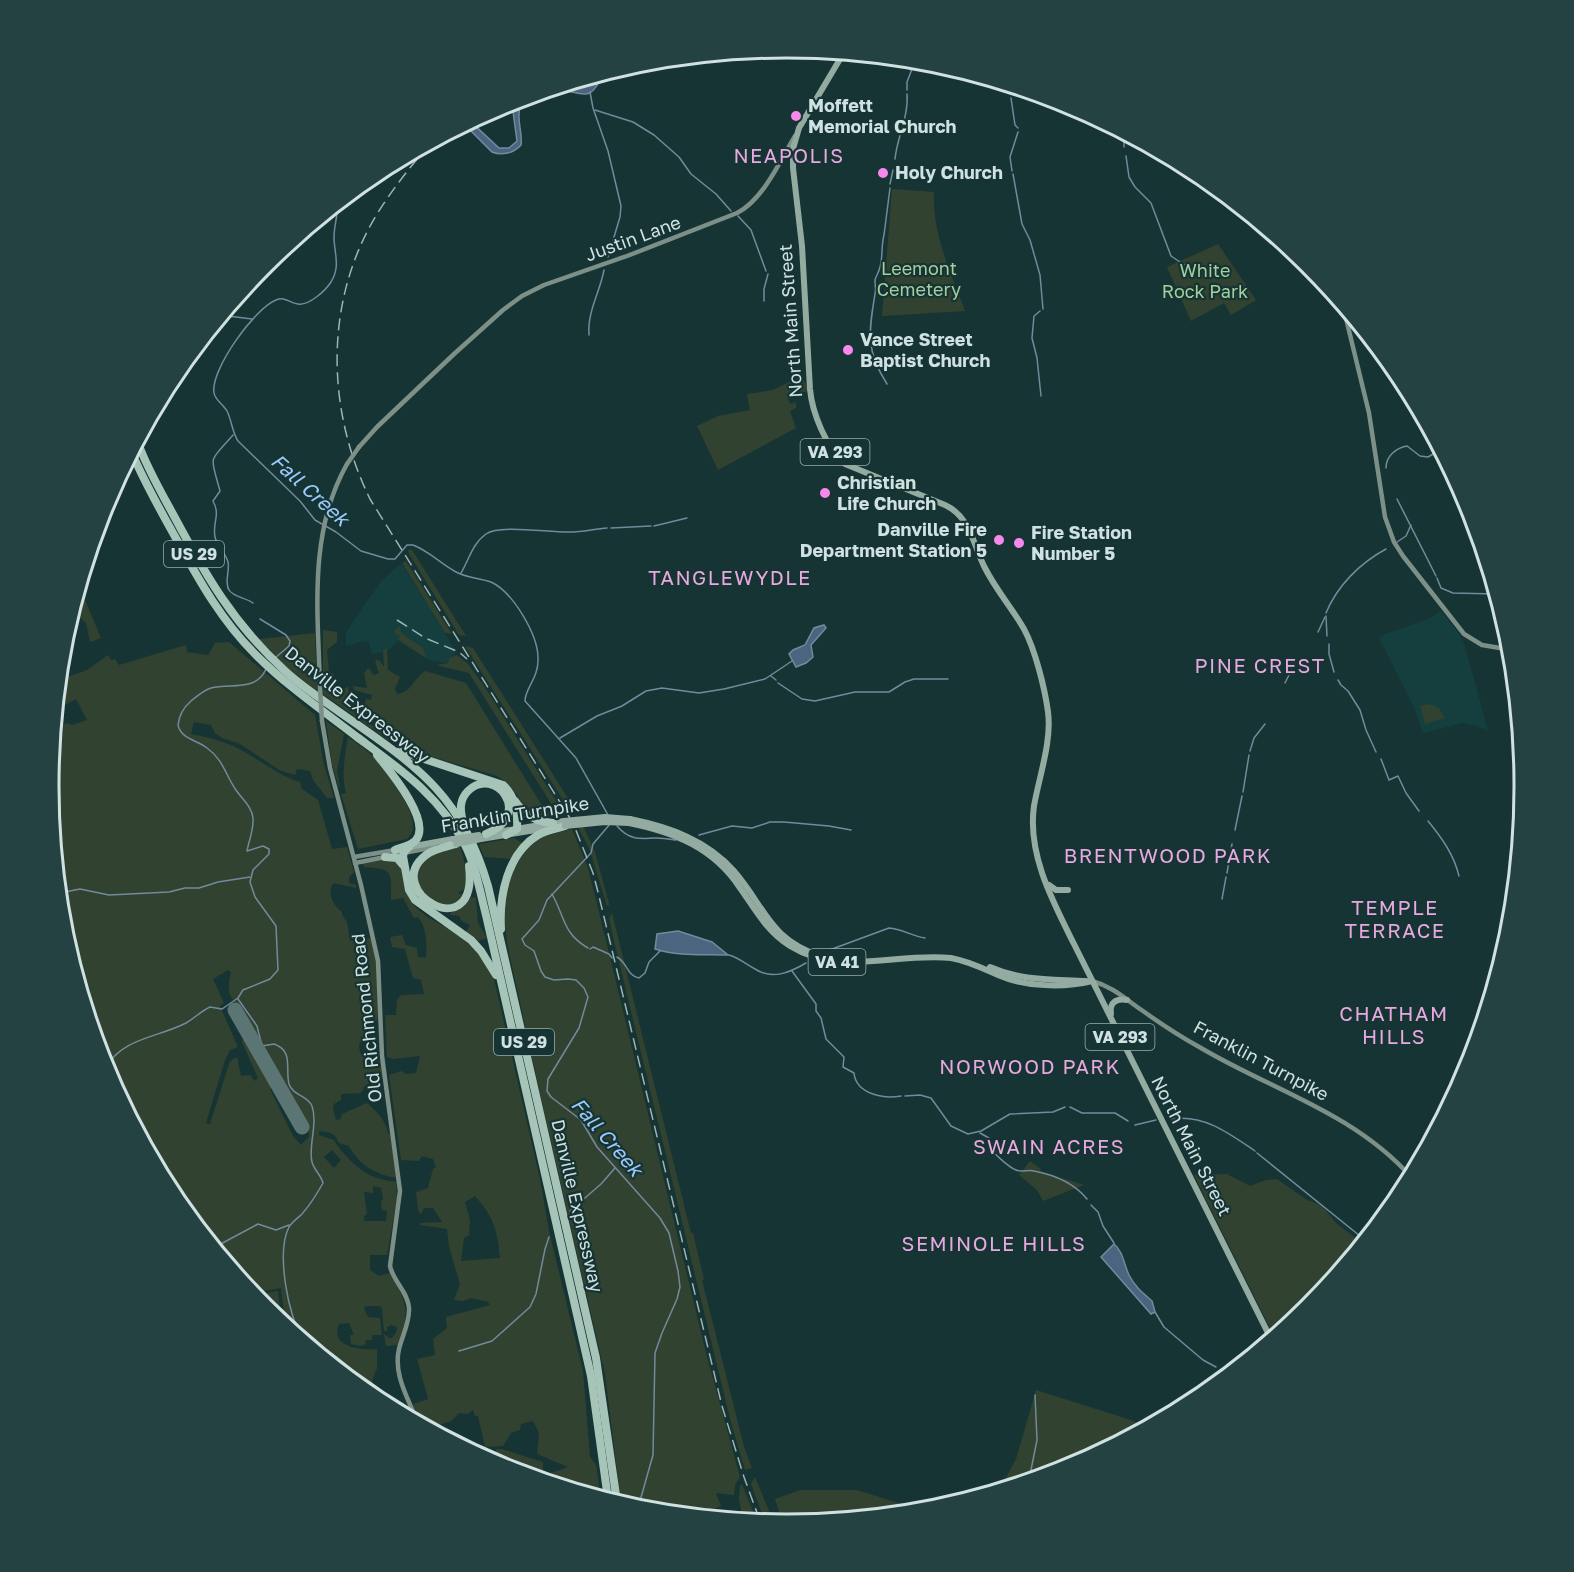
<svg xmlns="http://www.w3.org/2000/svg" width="1574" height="1572" viewBox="0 0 1574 1572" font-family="'Golos Text',sans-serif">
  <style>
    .built { fill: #153f3f }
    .green { fill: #324230; fill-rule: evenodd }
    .water { fill: #4b6580; stroke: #738a9d; stroke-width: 1.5 }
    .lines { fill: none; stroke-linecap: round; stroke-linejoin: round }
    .stream { stroke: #738a9d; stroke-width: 1.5 }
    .runway { stroke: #5b7474; stroke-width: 15 }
    .secondary { stroke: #7d9088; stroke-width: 4.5 }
    .primary { stroke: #93aba1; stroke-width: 6 }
    .highway { stroke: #a6c4b8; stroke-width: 8 }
    .rail { stroke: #a0b4b4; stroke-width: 1.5; stroke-dasharray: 12 6; stroke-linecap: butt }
    .secondary-bridge { stroke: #7d9088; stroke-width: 4.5 }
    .primary-bridge { stroke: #93aba1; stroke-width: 6 }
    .poi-dot { fill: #f788ec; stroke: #163434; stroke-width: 2 }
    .labels { text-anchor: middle; stroke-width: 4.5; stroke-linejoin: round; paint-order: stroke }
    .shield { fill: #163434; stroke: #98adad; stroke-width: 1.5 }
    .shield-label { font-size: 16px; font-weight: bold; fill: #d0e1e1 }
    .poi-label { font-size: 18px; font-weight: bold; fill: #d0e1e1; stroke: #163434; text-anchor: start }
    .street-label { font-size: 18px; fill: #d0e1e1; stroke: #163434 }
    .park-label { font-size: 18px; fill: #a4d09d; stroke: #163434 }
    .neighbourhood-label { font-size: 20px; letter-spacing: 1.5px; fill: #e7a9df; stroke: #163434 }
    .water-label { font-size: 20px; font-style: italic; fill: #9ccbfb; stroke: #163434 }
    .rim { fill: none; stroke: #d0e1e1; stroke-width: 3 }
  </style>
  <rect width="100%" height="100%" fill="#163434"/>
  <g class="built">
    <path d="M401 563 454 648 455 653 451 663 431 661 398 641 387 651 372 654 369 642 364 641 346 646V633L360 611 381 582Z"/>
    <path d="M1441 611 1459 634 1464 643 1488 731 1477 726 1462 723 1423 733 1415 709 1379 638 1380 636 1428 619Z"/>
  </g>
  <g class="green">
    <path d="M892 189 934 192C932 234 951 273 965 311L882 316Z"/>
    <path d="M1218 244 1256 300 1231 315 1224 303 1191 321 1167 267Z"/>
    <path d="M801 376 806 384 808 391 788 397 790 404 796 402V408L790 411 796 428 718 470 697 426 718 416 750 410 747 394 773 390Z"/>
    <path d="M409 549 412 550 466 636 459 635 408 552Z"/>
    <path d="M406 561 452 634 445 633 402 563Z"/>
    <path d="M80 588 101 638 90 642 86 623 80 618 69 622Z"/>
    <path d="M399 625 401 633 423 648 426 658 398 639 400 636 394 632Z"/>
    <path d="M323 630 337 632V642L327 650 329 672 334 674 336 688 342 691 348 686C352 712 356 711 375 727H379V723L358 708 354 703 364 705 366 699 371 700 372 695 354 690 353 686 367 688 364 674 367 669H370L372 674 375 675 379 673 375 661 379 660 384 667 383 650 387 649 388 670 400 677 395 689 397 694C411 693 414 678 425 671L466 683 546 812H562L564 815C515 823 528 794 497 776L406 749 385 738 323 694Z"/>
    <path d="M315 633 317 691 284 665 259 639Z"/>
    <path d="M229 642 315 715 324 765 334 798H327L313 780 310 771 297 769 295 775 281 771 240 744 222 738 215 733 211 725 194 722 191 734C207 737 225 741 241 750 262 761 277 775 300 782L302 789 318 800 332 849 347 847 354 872 349 877V883L356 885V888L333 883C327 895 333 905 342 912V915L347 922 350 941 372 938 376 954 379 1017 359 1045 360 1053 371 1061H381L383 1079 375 1078 365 1086 361 1093 341 1094V1100L334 1104 333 1109 336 1120 341 1119 342 1114 367 1103C377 1112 385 1119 388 1133L390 1134 397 1178C376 1175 359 1165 349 1146L339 1143C335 1133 330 1132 319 1131V1135L334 1140C342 1154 361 1173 377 1178 383 1180 390 1181 396 1182L397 1200 387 1255H370V1270L379 1276 390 1273C408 1305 410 1310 398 1345L386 1346 384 1334 389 1338H392L397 1331V1327L391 1325 387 1327V1331H384L382 1308 379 1306H366L364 1308 368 1317 380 1318 382 1335H372V1340H366L365 1345 360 1346 351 1344 350 1335H354L349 1323 339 1324C329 1348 362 1350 377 1349V1368L372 1381 373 1389 380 1394 386 1404 377 1399 285 1324 281 1288 253 1293 173 1196 136 1126 67 943 63 930 49 786 55 728 67 723 72 725 87 720 76 699 57 709 59 680 87 670 108 655 111 660 115 659 119 665 186 645 187 652 208 655 215 643ZM228 970 231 972 229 980V993L294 1100 309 1131V1137L301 1145 293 1136 270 1089 272 1087 243 1038 242 1042 258 1078 255 1081 250 1075 241 1076 237 1057 230 1061 210 1124 206 1123 225 1060 230 1050 238 1047 220 1006 224 1003 213 979ZM332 1150 341 1160 334 1168 324 1157ZM373 1186 381 1188 383 1199 381 1202 382 1210 387 1211 386 1221H364V1216L367 1214 364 1192 373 1193Z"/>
    <path d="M465 646 473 648 571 803H565Z"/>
    <path d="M457 655 468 664 484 686 558 804 552 805 469 673 436 665 448 663 450 658Z"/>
    <path d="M1429 704 1439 708 1445 718 1425 724 1420 706Z"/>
    <path d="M326 721 344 734 337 771 340 787H339L332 764Z"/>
    <path d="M348 737C354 741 361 746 367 751 381 764 415 807 413 827 413 832 410 836 407 839L358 849 341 794 346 793C341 774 345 756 348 737Z"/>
    <path d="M583 826 595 852 611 911 609 905 607 906 589 848 578 827Z"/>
    <path d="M572 829 588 868 598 908 706 1353 740 1477 735 1485 734 1495 716 1493 721 1506 712 1510 715 1516 721 1518 643 1510 621 1503 605 1374 543 1107 508 948 503 912 506 890 514 869 526 850 541 837Z"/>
    <path d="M514 838 523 844 512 859 484 857 479 844Z"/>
    <path d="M460 847C465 861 468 875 465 889L459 892V894H463L459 901 446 906C440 904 433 902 428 898 414 889 415 867 428 856 436 850 450 849 460 847Z"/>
    <path d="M384 859C409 862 400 880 409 897 417 916 444 924 460 936 475 947 486 962 494 979L540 1179 549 1231 583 1371 590 1457 596 1465 601 1497 504 1468 494 1462H496V1449H502L543 1462V1473L548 1474 568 1467 537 1454 539 1433 533 1421 521 1424 520 1430 511 1433 503 1446 485 1447 478 1416H475L473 1410 468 1414 459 1413 451 1421 430 1428 420 1423 413 1404 428 1399 417 1359 435 1355 433 1339 447 1328 446 1317 490 1305 488 1302 471 1298 463 1301 454 1300 460 1284 449 1247 447 1229 420 1225V1223L442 1222 433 1208H424L421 1214 418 1211 416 1192 428 1188 433 1169 436 1167 433 1159 422 1156 419 1161 401 1160 389 1075 401 1071 406 1074 416 1073 420 1056 393 1059 387 1057 385 1015H396L397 1000 401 995 424 994 421 980 413 978 405 949 392 947 390 937 402 935 406 945 417 948 418 957 426 958C427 945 427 927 418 917L414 918 403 898 391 900C391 871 394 869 364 867L363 863ZM475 1196C493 1216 498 1231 500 1258L461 1261 464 1238 469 1235 470 1220 465 1202Z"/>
    <path d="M471 897 476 898 478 923 487 938 478 941 466 932 470 925 462 921 459 916 451 915 450 913 464 907Z"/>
    <path d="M612 913 691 1233H693L704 1279 702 1280 744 1447 752 1468 745 1470 730 1419 613 937 609 918Z"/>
    <path d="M1030 1161 1041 1169 1040 1171 1084 1185 1043 1201 1037 1190 1019 1175Z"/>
    <path d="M1227 1174 1250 1186 1266 1180 1277 1179 1307 1200 1316 1203 1323 1207 1336 1223 1362 1243 1309 1308 1274 1336 1194 1175Z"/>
    <path d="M278 1291 281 1319 282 1322 265 1308 254 1295Z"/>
    <path d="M1036 1390 1134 1421 1144 1428 1069 1468 1000 1489 1016 1459Z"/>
    <path d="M755 1477 774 1523 765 1522 751 1484Z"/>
    <path d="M742 1484 757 1521 743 1520 739 1499 740 1485Z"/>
    <path d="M800 1490H857L924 1511 783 1524 775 1499Z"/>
  </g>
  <g class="water">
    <path d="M603 74C600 81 596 89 590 93 583 96 574 92 567 91 554 91 526 94 520 108 516 118 523 134 521 145 514 153 502 156 492 152L465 125 471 122 499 148H509L517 141 513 111 516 101 569 85H585L593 81 595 77Z"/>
    <path d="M824 625 826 628 811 645 813 657 806 663 796 667 789 654 793 650 805 645 814 628Z"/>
    <path d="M678 931 712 942 728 955C703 954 680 957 655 949L657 934Z"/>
    <path d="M1114 1244C1123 1251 1124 1265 1129 1275 1135 1287 1143 1293 1152 1301L1155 1312 1151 1314 1101 1257Z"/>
  </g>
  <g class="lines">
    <g class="stream">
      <path d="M1010 86 1011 94"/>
      <path d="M907 90V82L915 61"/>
      <path d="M590 92 593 108 608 151 621 206 620 217 608 257"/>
      <path d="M1011 98 1015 125 1018 128"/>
      <path d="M595 110 633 122 654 135 679 157 691 174 716 194 731 211"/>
      <path d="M1124 147V133"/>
      <path d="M1126 156 1129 177 1135 187 1151 203 1171 256 1195 272"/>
      <path d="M895 159C897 137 909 116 907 94"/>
      <path d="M1012 171 1010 157 1018 132"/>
      <path d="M1013 174 1022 224 1030 240 1040 275 1043 309"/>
      <path d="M890 184 893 170"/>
      <path d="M337 205C338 216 334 226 334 237 334 253 341 266 331 282 326 290 309 306 298 304 289 303 285 296 276 300 255 308 210 370 214 393 215 400 223 404 227 411 232 421 232 432 238 441L300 501 315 520 336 532 361 551 388 559H395L407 545H413C429 551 441 564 456 572 467 578 480 578 491 582 513 592 538 635 538 658 539 678 525 688 525 701L576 758 608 815"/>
      <path d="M738 216 751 230 766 271"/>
      <path d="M764 301V289L768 274"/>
      <path d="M1040 311 1034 316 1032 338 1037 358 1041 396"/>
      <path d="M221 318 228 316 252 319"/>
      <path d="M589 335C587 312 600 292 604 270"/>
      <path d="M887 384C865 350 869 331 875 294 876 290 875 285 875 280 876 276 879 272 880 267 883 257 881 246 884 235L890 188"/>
      <path d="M233 435C208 464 210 453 220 491L213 501C221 516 212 522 215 537 217 547 226 553 228 562 230 571 224 582 229 590 233 597 247 598 253 603"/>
      <path d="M1386 468C1386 456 1396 448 1407 446L1420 456 1428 457 1435 453 1438 446"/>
      <path d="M1397 499 1436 576"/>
      <path d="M654 526 687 518"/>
      <path d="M611 528 651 526"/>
      <path d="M1397 542 1406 536 1411 525"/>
      <path d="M461 573C469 560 472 544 486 534 500 524 551 533 570 532 582 532 594 529 607 528"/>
      <path d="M1437 578 1441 588 1453 593 1496 594"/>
      <path d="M1326 613C1337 586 1360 563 1386 549"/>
      <path d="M1326 616 1327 636"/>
      <path d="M260 619 286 635 290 641 289 646 275 658"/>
      <path d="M1318 632 1325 617"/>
      <path d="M1329 644V654L1334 672"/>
      <path d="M771 676 776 680"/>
      <path d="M1338 680 1341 685 1348 691 1360 710 1366 730 1376 752"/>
      <path d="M778 683 802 699 815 701 855 692H889L905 682 914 679H948"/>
      <path d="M1285 683 1295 663"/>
      <path d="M560 738 597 716 622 706 646 691 662 688 699 693 724 689 765 679 792 661"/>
      <path d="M1250 751 1254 738 1265 724"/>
      <path d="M1381 759 1389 780 1398 776 1406 793 1419 811"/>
      <path d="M1243 792 1249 755"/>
      <path d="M1428 821C1442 838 1454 855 1459 876"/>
      <path d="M610 824 593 844 591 853 547 900 539 920 522 939 525 945 534 951 541 971 545 977 554 980 568 979 576 980 584 988 588 997 579 1028 548 1079 547 1091 551 1097 581 1120 597 1147 660 1218 669 1233 678 1271 680 1287 677 1299 662 1333 655 1353 653 1455 640 1501V1509"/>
      <path d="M617 826C629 840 639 839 656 838 663 838 669 839 676 840"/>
      <path d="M1235 830 1242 796"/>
      <path d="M699 835 732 826 752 828 770 822H784L829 826 851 830"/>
      <path d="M1227 873 1232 844"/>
      <path d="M60 893 80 889 109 895 169 892 185 888H199L218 882 250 877"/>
      <path d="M552 894C565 917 563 934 588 948"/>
      <path d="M1222 899 1226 877"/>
      <path d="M590 949 593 947 609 954 612 958"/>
      <path d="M824 952 889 928C902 929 912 936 925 938"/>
      <path d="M729 955C739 958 746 964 755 969 772 980 789 973 806 963"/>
      <path d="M617 957C627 962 627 976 639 978L645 973 649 962 660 951"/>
      <path d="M792 971 816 1004V1011L821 1018 826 1039 844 1057 843 1067 854 1073C856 1094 883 1099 901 1096"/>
      <path d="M238 999 257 1026 262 1046 274 1044C294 1051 285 1069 289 1084 293 1096 307 1095 312 1106 318 1124 308 1147 312 1162 314 1170 321 1175 323 1183 318 1192 309 1206 302 1214 298 1218 292 1222 289 1227 276 1252 288 1317 303 1339"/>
      <path d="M105 1068C124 1037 157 1038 186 1023 195 1018 201 1011 210 1007L222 1009 238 998 243 990 270 979 278 970 276 926 255 897 250 882 253 870 269 854V849L263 846 247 851C249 840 254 829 253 818 252 807 242 799 236 790 226 776 223 759 207 748 197 740 181 739 178 725 179 715 183 708 191 701 197 696 204 690 211 688 231 683 256 692 266 669"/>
      <path d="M905 1096 920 1095 931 1098 951 1126 968 1134 981 1131 1010 1114 1053 1112 1065 1107"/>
      <path d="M1070 1107 1082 1113H1115L1128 1121"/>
      <path d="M1172 1119C1204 1114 1230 1134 1255 1151"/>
      <path d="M1135 1125 1156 1120"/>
      <path d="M980 1133 989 1138"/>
      <path d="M992 1143 997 1149 994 1153C1000 1158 1008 1167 1016 1170 1022 1173 1028 1169 1034 1171 1055 1175 1074 1183 1087 1199"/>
      <path d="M1257 1153 1365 1240"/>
      <path d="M1091 1205 1098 1212 1103 1226 1114 1243"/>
      <path d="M570 1211 601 1184 615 1168"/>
      <path d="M215 1247 258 1224 276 1230 289 1225"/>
      <path d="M1155 1312 1164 1327 1203 1360 1216 1367"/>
      <path d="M459 1351 492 1341 530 1307 536 1294 545 1249 549 1237"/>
      <path d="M1029 1480 1037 1440 1035 1395"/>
    </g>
    <path class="runway" d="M235 1010 302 1127"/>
    <g class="secondary">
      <path d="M1343 306 1369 413 1385 517 1394 542 1403 556 1464 634 1482 645 1512 650"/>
      <path d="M359 447 377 427 454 354 503 310 522 296 544 285 627 256 737 213C763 200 780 161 795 136"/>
      <path d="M320 688C318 612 308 533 347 464"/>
      <path d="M322 721 330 768 361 885 378 961 382 1056 400 1191 390 1266C393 1281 408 1292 409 1308 410 1322 402 1336 399 1349 393 1374 408 1398 417 1421"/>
      <path d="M393 855 435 847"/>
      <path d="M354 857 395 850"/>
      <path d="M355 863 385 857"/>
      <path d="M1092 981C1114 987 1125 999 1143 1011 1161 1024 1181 1037 1201 1048 1272 1090 1354 1113 1411 1177"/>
    </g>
    <g class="primary">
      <path d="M843 54 799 128 793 149V168L802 246 810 389C812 413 827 449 845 464L945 505C971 517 973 545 985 568 996 590 1012 608 1024 629 1035 649 1045 689 1048 712 1052 741 1039 777 1034 806 1027 854 1053 902 1074 944L1271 1339"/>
      <path d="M630 819C669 827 707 840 734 871 766 908 768 938 820 956"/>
      <path d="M629 823C674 832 714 848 740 888 755 909 767 932 790 946 840 977 897 952 951 958 968 961 982 968 998 975 1025 987 1064 988 1092 981"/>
      <path d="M491 833 564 821"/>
      <path d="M481 839 548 828"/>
      <path d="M409 847 453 839"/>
      <path d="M1049 885 1056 890H1068"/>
      <path d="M990 967C1021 981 1052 979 1086 981"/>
      <path d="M1111 1014C1109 1002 1117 998 1127 1000"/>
    </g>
    <g class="highway">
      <path d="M138 443C147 468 161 492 174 516 206 576 233 623 284 670 299 684 315 695 331 706 408 761 460 788 488 886L596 1358 617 1502"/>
      <path d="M132 453C145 484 162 513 178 542 200 582 222 621 255 654 286 685 322 710 357 737 400 769 440 796 465 845 476 867 480 892 486 915L591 1376 608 1499"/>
      <path d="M400 751 503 785C515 796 518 813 517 829L506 835"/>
      <path d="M377 755C389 770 432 820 416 840 411 846 402 847 395 850"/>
      <path d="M515 801C524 815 537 822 553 823"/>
      <path d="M463 822C460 810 459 800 468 791 494 765 535 814 486 834"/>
      <path d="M456 844C446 847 434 849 426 855 380 890 479 949 469 866"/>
      <path d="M409 847 404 852 403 856 409 890 415 900 471 940 481 951 496 975"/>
      <path d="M385 857 397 858 404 866"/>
      <path d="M501 929C499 896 507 854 538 835 546 830 556 829 565 826"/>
    </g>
    <g class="rail">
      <path d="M429 145C410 167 392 190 377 214 324 301 326 409 370 499L573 823 593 873 598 892 722 1406 744 1477 760 1521"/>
      <path d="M397 620 425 638 459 652 467 659"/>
    </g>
    <g class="secondary-bridge">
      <path d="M347 464 359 447"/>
      <path d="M320 688 322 721"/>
    </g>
    <g class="primary-bridge">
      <path d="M564 821 605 817 630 819"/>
      <path d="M565 826 605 822 629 823"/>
      <path d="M453 839 479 835"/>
      <path d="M456 844 481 839"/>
    </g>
  </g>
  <g class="poi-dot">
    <circle cx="796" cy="116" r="6"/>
    <circle cx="883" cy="173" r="6"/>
    <circle cx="848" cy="350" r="6"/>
    <circle cx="825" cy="493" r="6"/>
    <circle cx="999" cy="540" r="6"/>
    <circle cx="1019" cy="543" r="6"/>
  </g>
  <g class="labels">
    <g class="shield">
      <rect x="800.5" y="439" width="69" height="26" rx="4.5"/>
      <rect x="164" y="541" width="60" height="26" rx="4.5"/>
      <rect x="808.5" y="949" width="57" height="26" rx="4.5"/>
      <rect x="1085.5" y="1024" width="69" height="26" rx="4.5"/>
      <rect x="494" y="1029" width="60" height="26" rx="4.5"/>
    </g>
    <g class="shield-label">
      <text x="835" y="458">VA 293</text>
      <text x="194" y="560">US 29</text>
      <text x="837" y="968">VA 41</text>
      <text x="1120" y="1043">VA 293</text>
      <text x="524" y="1048">US 29</text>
    </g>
    <g class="poi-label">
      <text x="808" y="112">Moffett<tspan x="808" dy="21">Memorial Church</tspan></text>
      <text x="895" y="179">Holy Church</text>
      <text x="860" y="346">Vance Street<tspan x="860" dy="21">Baptist Church</tspan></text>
      <text x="837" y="489">Christian<tspan x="837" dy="21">Life Church</tspan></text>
      <text x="987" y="536" text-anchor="end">Danville Fire<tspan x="987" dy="21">Department Station 5</tspan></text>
      <text x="1031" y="539">Fire Station<tspan x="1031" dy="21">Number 5</tspan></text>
    </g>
    <g class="street-label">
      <text transform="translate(633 239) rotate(-20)" y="6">Justin Lane</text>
      <text transform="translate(791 321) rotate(-94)" y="6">North Main Street</text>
      <text transform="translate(357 705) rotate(38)" y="6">Danville Expressway</text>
      <text transform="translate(515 815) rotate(-9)" y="6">Franklin Turnpike</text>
      <text transform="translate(367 1018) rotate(-96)" y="6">Old Richmond Road</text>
      <text transform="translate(1261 1061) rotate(28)" y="6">Franklin Turnpike</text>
      <text transform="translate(1191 1146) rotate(63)" y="6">North Main Street</text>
      <text transform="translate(577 1206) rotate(77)" y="6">Danville Expressway</text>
    </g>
    <g class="park-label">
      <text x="919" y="275">Leemont<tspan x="919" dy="21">Cemetery</tspan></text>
      <text x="1205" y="277">White<tspan x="1205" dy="21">Rock Park</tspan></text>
    </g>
    <g class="neighbourhood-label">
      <text x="789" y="163">NEAPOLIS</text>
      <text x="730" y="585">TANGLEWYDLE</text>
      <text x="1260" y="673">PINE CREST</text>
      <text x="1168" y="863">BRENTWOOD PARK</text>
      <text x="1395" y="915">TEMPLE<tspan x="1395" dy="23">TERRACE</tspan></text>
      <text x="1394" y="1021">CHATHAM<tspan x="1394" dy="23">HILLS</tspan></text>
      <text x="1030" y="1074">NORWOOD PARK</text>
      <text x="1049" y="1154">SWAIN ACRES</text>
      <text x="994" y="1251">SEMINOLE HILLS</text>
    </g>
    <g class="water-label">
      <text transform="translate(310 490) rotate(42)" y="7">Fall Creek</text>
      <text transform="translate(607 1137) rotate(49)" y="7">Fall Creek</text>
    </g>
  </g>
  <path d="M0 0H1574V1572H0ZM786 58H787A727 727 0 0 1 1514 785V787A727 727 0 0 1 787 1514H786A727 727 0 0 1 59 787V785A727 727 0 0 1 786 58Z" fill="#254242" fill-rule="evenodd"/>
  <path class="rim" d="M786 58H787A727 727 0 0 1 1514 785V787A727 727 0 0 1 787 1514H786A727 727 0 0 1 59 787V785A727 727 0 0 1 786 58Z"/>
</svg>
